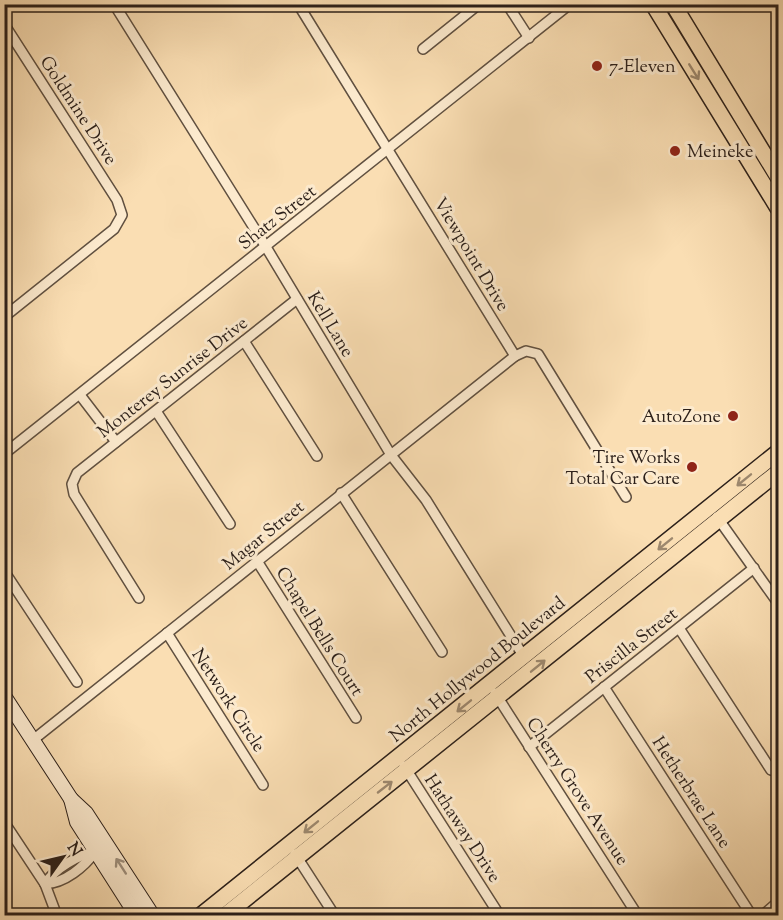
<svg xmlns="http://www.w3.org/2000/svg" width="783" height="920" viewBox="0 0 783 920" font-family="'Sorts Mill Goudy',serif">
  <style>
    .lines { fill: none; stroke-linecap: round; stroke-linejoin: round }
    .street-casing { stroke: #605040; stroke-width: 12 }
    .secondary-casing { stroke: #2c201a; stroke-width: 16 }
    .primary-casing { stroke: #2c201a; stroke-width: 18 }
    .street { stroke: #fceace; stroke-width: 9 }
    .secondary { stroke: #fceace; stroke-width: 14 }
    .primary { stroke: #fadeb3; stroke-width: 15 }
    .oneway { stroke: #9d886e }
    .oneway2 { stroke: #9e8f7d }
    .poi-dot { fill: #8f2418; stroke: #fceace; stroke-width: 2 }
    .labels { text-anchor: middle; stroke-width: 6; stroke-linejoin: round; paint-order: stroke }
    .poi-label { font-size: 18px; fill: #2c201a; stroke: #fceace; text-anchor: start }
    .street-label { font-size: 18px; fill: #2c201a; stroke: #fceace }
  </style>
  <rect width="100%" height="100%" fill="#fadeb3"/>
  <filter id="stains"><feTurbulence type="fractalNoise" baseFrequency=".00333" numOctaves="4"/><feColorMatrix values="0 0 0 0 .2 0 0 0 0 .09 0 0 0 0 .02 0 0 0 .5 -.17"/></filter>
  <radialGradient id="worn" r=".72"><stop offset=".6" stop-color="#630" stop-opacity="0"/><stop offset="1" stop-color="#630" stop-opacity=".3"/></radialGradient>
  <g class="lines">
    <g class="street-casing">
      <g id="street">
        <path d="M114 4 266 247 391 455 426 500 524 657"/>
        <path d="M298 4 515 356 526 351 538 354 626 497"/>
        <path d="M507 4 529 38"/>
        <path d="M4 24 117 200 122 215 114 229 4 317"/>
        <path d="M423 49 479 4"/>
        <path d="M244 341 317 456"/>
        <path d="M80 395 116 442"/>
        <path d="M156 411 230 524"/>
        <path d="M4 454 570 4"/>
        <path d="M341 493 442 652"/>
        <path d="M717 517 778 603"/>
        <path d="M257 561 356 718"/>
        <path d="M4 571 77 682"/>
        <path d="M139 598 74 494 72 484 77 473 297 299"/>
        <path d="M679 628 771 770 778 772"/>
        <path d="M167 633 263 785"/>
        <path d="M604 687 752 916"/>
        <path d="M495 693 638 916"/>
        <path d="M33 740 515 356"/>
        <path d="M529 747 754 568"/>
        <path d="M404 766 500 916"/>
        <path d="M4 822 45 884 57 916"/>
        <path d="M295 854 335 916"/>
        <path d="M45 884C65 883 84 867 96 851"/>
        <path d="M45 884C55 868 77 856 96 851"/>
        <path d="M762 916 778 902"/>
      </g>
    </g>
    <g class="secondary-casing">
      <g id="secondary">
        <path d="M4 696 71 799 86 813 153 916"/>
        <path d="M71 799 77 822 137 916"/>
      </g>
    </g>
    <g class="primary-casing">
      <g id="primary">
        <path d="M653 4 778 208"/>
        <path d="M673 4 778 177"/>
        <path d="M200 916 778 452"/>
        <path d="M224 916 778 472"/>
      </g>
    </g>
    <use href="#street" class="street"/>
    <use href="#secondary" class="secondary"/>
    <use href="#primary" class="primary"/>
  </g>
  <defs><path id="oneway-shaft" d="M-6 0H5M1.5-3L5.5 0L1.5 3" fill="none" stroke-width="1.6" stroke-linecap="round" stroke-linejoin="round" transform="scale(1.5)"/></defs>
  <g class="oneway">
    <use href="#oneway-shaft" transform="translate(694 72) rotate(58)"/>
    <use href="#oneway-shaft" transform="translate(744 480) rotate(141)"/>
    <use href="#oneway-shaft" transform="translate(665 544) rotate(141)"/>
    <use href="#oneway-shaft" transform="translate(538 666) rotate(-39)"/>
    <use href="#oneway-shaft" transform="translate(464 706) rotate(141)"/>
    <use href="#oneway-shaft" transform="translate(385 787) rotate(-38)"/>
    <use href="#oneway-shaft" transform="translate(311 827) rotate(141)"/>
  </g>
  <use class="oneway2" href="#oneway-shaft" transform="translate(121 866) rotate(-123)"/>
  <g class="poi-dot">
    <circle cx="597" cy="66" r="6"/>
    <circle cx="675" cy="151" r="6"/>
    <circle cx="733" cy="416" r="6"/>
    <circle cx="692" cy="467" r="6"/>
  </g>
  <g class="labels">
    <g class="poi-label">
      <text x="609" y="72">7-Eleven</text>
      <text x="687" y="157">Meineke</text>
      <text x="721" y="422" text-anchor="end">AutoZone</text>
      <text x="680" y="463" text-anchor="end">Tire Works<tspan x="680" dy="21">Total Car Care</tspan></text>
    </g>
    <g class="street-label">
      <text transform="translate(79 110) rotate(57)" y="6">Goldmine Drive</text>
      <text transform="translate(277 217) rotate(-38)" y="6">Shatz Street</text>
      <text transform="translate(472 254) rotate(59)" y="6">Viewpoint Drive</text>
      <text transform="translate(331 324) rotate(59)" y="6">Kell Lane</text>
      <text transform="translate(172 377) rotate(-38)" y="6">Monterey Sunrise Drive</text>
      <text transform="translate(263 535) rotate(-39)" y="6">Magar Street</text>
      <text transform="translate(320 631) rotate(58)" y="6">Chapel Bells Court</text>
      <text transform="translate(631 645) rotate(-38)" y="6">Priscilla Street</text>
      <text transform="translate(477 669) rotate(-39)" y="6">North Hollywood Boulevard</text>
      <text transform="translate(229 700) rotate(57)" y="6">Network Circle</text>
      <text transform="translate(578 791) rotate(57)" y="6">Cherry Grove Avenue</text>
      <text transform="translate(692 792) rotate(57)" y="6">Hetherbrae Lane</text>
      <text transform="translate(463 828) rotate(57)" y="6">Hathaway Drive</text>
    </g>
  </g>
  <rect width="783" height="920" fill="none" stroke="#fadeb3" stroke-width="24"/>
  <rect x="6" y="6" width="771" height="908" fill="none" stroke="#2c201a" stroke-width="3"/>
  <rect x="12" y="12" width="759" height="896" fill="none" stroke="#2c201a" stroke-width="1.5"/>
  <g transform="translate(63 857) rotate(56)" stroke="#fceace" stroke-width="4.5" paint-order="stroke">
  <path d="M0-4.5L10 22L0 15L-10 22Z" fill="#2c201a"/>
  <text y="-9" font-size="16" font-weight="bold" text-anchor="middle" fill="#2c201a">N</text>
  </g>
  <rect width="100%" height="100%" filter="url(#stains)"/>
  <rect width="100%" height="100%" fill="url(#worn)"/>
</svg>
